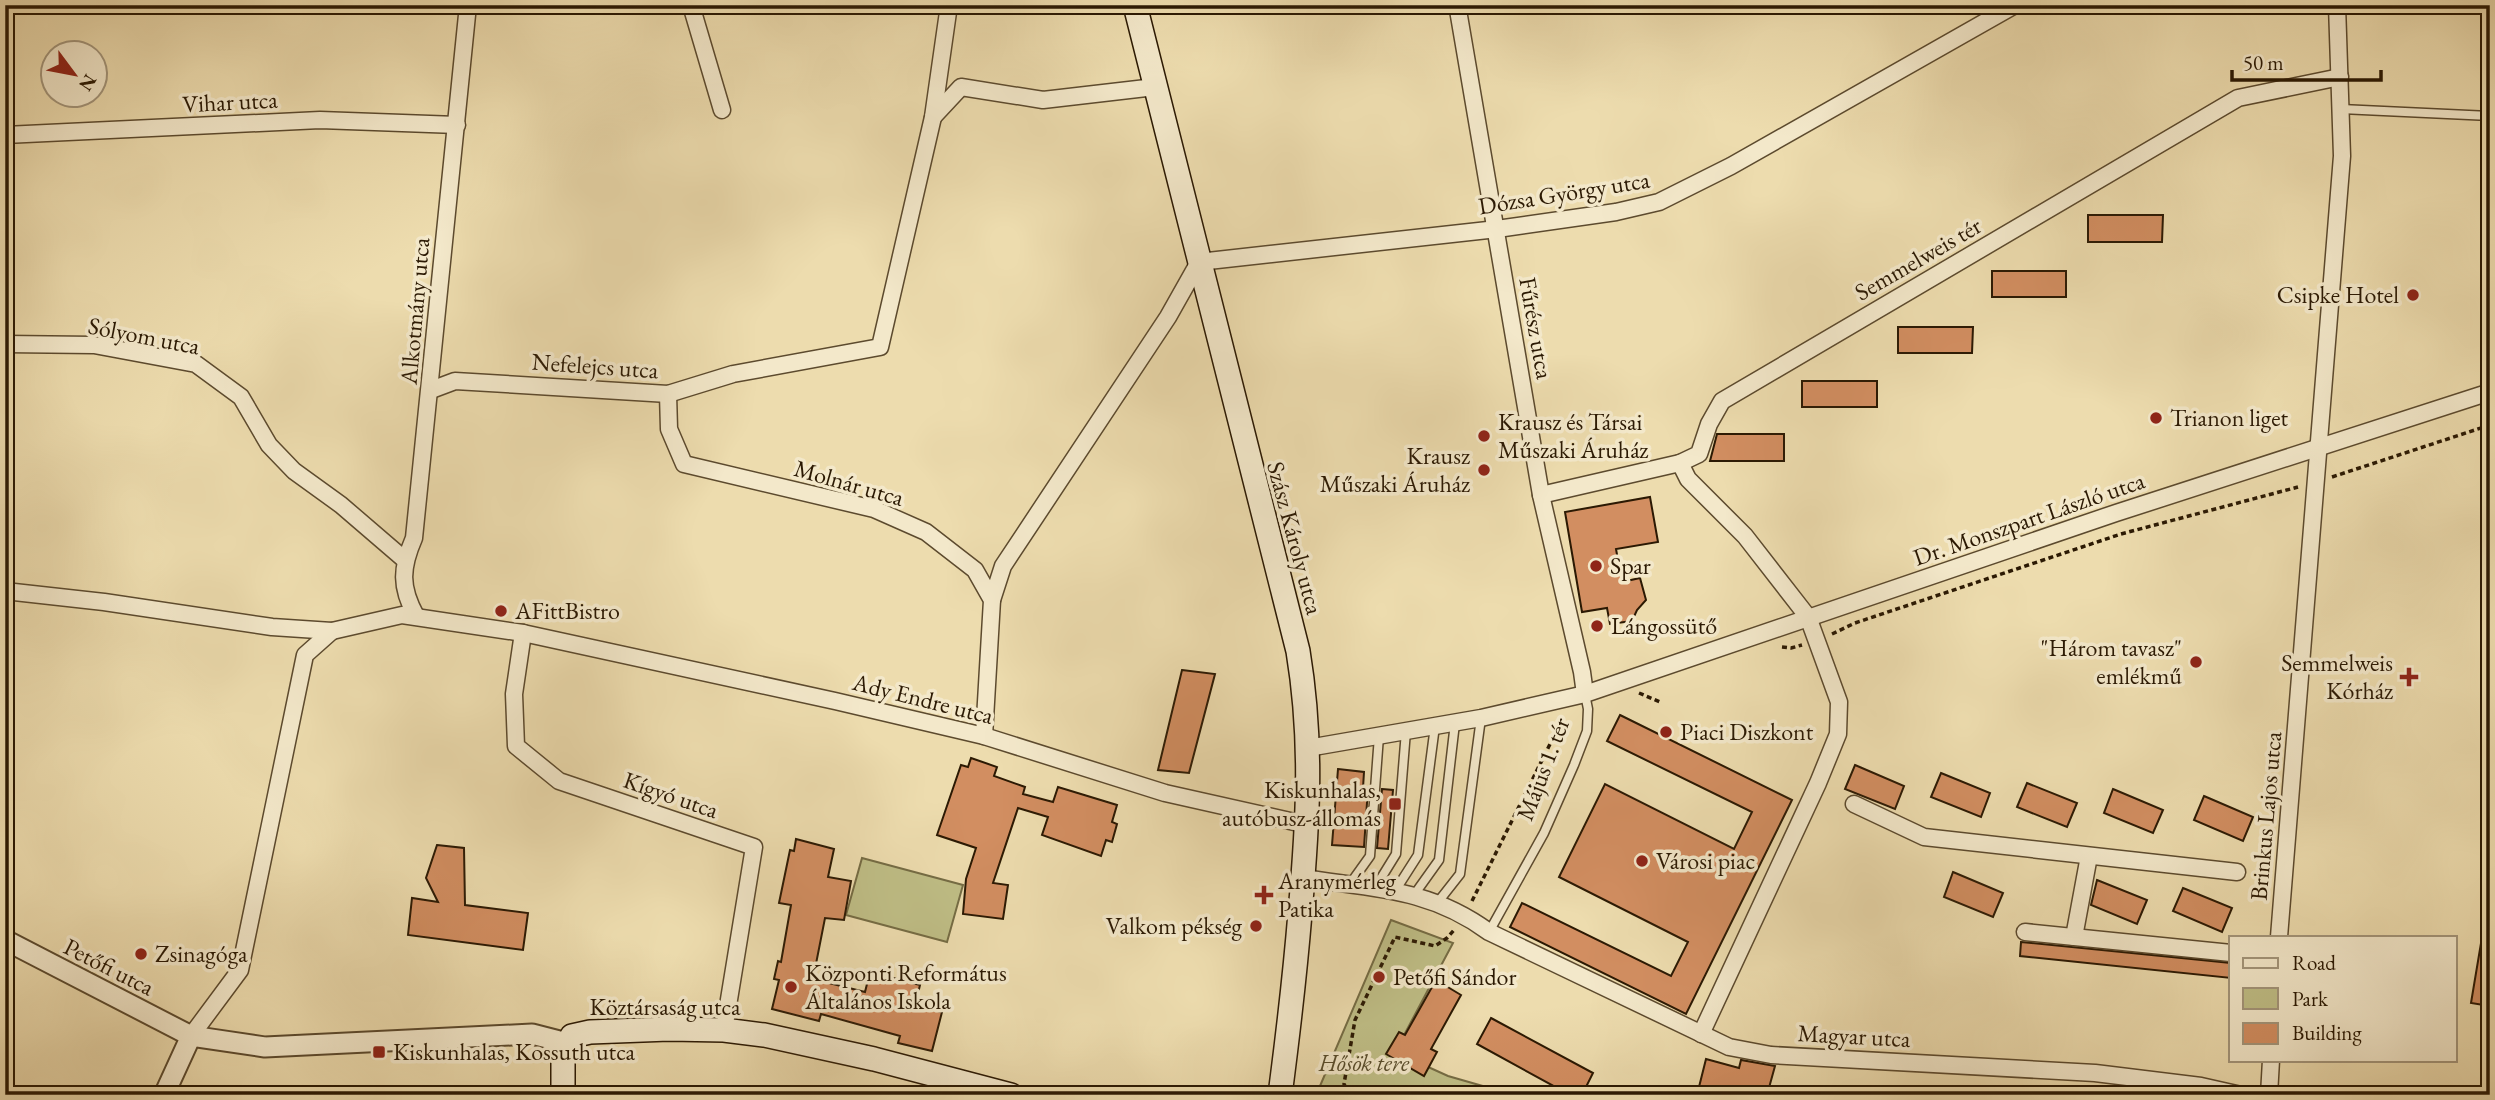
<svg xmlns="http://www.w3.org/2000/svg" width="2495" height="1100" viewBox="0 0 2495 1100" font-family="'EB Garamond',serif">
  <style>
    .green { fill: #bfbe86; stroke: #756c44; stroke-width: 2 }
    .building { fill: #d28e61; stroke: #2b1903; stroke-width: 2 }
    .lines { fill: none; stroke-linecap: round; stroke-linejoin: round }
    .service-casing { stroke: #5c4a2e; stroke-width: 11 }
    .minor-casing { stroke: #5c4a2e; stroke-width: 19 }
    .tertiary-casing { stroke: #5c4a2e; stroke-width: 23 }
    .secondary-casing { stroke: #2b1903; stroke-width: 26 }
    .path { stroke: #2b1903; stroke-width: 3.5; stroke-dasharray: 5 3.5; stroke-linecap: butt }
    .service { stroke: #f3e8ca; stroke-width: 8 }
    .minor { stroke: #f3e8ca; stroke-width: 16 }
    .tertiary { stroke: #f3e8ca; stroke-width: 19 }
    .secondary { stroke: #f3e8ca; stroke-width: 23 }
    .poi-dot { fill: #8f2418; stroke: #f3e8ca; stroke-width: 2.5 }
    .labels { text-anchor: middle; stroke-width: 7; stroke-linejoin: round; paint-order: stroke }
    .street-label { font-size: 24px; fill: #2b1903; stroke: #f3e8ca }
    .poi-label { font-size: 24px; fill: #2b1903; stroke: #f3e8ca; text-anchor: start }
    .park-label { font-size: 24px; font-style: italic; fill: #574b2a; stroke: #f3e8ca }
  </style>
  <rect width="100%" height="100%" fill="#eddcae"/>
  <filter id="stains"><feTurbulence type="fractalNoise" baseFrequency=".00286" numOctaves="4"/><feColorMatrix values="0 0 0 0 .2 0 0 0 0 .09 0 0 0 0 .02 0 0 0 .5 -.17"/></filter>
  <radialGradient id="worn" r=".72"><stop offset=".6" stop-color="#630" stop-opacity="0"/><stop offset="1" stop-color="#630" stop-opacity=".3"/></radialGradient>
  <g class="green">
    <path d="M862 858 963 885 947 942 846 915Z"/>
    <path d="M1391 920 1453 943 1395 1052 1448 1076 1514 1095H1321L1320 1086Z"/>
  </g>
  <g class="building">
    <path d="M2088 215H2163L2162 242H2088Z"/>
    <rect x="1992" y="271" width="74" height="26"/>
    <path d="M1898 327H1973L1972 353H1898Z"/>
    <rect x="1802" y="381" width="75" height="26"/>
    <path d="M1717 434H1784V461H1710Z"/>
    <path d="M1650 497 1658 542 1616 549 1622 582 1640 578 1646 600 1637 610 1632 621 1610 624 1607 608 1582 612 1565 512Z"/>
    <path d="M1182 670 1215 674 1189 773 1158 770Z"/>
    <path d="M1620 715 1792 800 1686 1014 1510 927 1522 903 1671 976 1688 942 1559 877 1605 784 1734 849 1752 812 1607 741Z"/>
    <path d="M971 758 997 767 994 776 1025 787 1023 794 1053 802 1058 787 1117 805 1112 822 1117 824 1112 842 1106 840 1101 856 1042 835 1048 817 1018 808 993 883 1008 885 1003 919 963 914 966 879 976 848 937 835 961 765 968 767Z"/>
    <path d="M1855 765 1904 786 1895 809 1845 789Z"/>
    <path d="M1338 769 1364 772 1363 788H1368L1364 847 1332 845Z"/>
    <path d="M1941 773 1990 793 1981 817 1931 797Z"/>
    <path d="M2027 783 2077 803 2067 827 2017 807Z"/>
    <path d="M1382 789 1393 790 1388 849 1377 848Z"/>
    <path d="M2113 789 2163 810 2153 833 2104 813Z"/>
    <path d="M2204 796 2253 817 2243 841 2194 820Z"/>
    <path d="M796 839 834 849 828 877 851 881 844 920 825 918 813 979 865 992 870 972 920 985 915 1006 942 1012 932 1051 898 1043 900 1036 821 1014 819 1021 772 1009 779 980 774 979 778 961 781 962 791 905 779 903 790 850 794 851Z"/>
    <path d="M437 845 464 848 465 905 528 913 523 950 408 935 412 898 438 902 426 878Z"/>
    <path d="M1953 872 2003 893 1993 917 1944 897Z"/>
    <path d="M2097 880 2147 900 2137 924 2091 905Z"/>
    <path d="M2183 888 2232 908 2222 932 2173 911Z"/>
    <path d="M2021 942 2231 963V978L2020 956Z"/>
    <path d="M2481 943 2490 944V1006L2471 1003Z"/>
    <path d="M1436 980 1461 995 1431 1049 1437 1052 1424 1076 1386 1054 1399 1032 1405 1035Z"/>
    <path d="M1491 1018 1593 1073 1582 1095H1570L1477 1044Z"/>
    <path d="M1706 1059 1739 1068 1741 1060 1775 1066 1767 1095H1697Z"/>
  </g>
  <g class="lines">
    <g class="service-casing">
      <g id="service">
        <path d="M2341 109 2490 116"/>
        <path d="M1350 884 1370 856 1379 736"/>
        <path d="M1375 888 1396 854 1406 731"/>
        <path d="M1395 891 1418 855 1435 726"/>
        <path d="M1414 895 1439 860 1455 723"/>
        <path d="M1438 902 1460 874 1481 718"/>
        <path d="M1489 932 1544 833 1574 765 1587 731 1588 709 1585 694"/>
      </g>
    </g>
    <g class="minor-casing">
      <g id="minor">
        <path d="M691 5 722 110"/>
        <path d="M1466 5 1458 10 1541 495 1582 672 1585 694"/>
        <path d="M933 117 961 87 1043 100 1155 87"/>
        <path d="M5 135 320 120 457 125"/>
        <path d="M5 344 94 345 196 364 241 397 269 445 294 471 341 505 405 560"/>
        <path d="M431 390 455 381 668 394 733 374 880 347 933 117 949 5"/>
        <path d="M668 394 669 429 684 464 874 509 926 532 975 570 992 600 984 736"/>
        <path d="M1680 463 1688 479 1745 536 1808 617 1839 702 1838 734 1818 783 1701 1034"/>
        <path d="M1541 495 1680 463 1699 454 1709 424 1722 401 2238 98 2340 77"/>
        <path d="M5 591 104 602 272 627 332 631 402 615 523 633 835 701 984 736 1165 793 1308 825"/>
        <path d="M992 600 1003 566 1168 317 1199 262 1497 229 1616 212 1659 202 1731 166 2015 5"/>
        <path d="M416 616C400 587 401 568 414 538L468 5"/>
        <path d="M523 633 514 694 516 746 559 781 754 847 724 1030"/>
        <path d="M1308 748 1481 718 1585 694 2116 513 2490 392"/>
        <path d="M1854 804 1924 837 2237 872"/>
        <path d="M1303 878C1374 889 1429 888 1489 932L1729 1047 1771 1055 2095 1073 2201 1086 2241 1095"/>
        <path d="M2025 932 2231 953"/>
        <path d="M2074 937 2089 856"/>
        <path d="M2279 937 2342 156 2337 5"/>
        <path d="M191 1036 240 970 305 655 332 631"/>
        <path d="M2269 1095 2271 1060"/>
      </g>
    </g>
    <g class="tertiary-casing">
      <g id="tertiary">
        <path d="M5 940 191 1036 265 1047 532 1034 567 1043"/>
        <path d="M164 1095 191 1036"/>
      </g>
    </g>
    <g class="secondary-casing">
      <g id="secondary">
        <path d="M1135 5 1298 651C1313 742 1308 822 1300 913 1295 974 1288 1034 1280 1095"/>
        <path d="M563 1095V1052L572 1036 590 1032 669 1029 724 1030 764 1035 874 1059 1011 1095"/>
      </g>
    </g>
    <g class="path">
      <path d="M2332 477 2490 425"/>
      <path d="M1832 634 1855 623 2121 534 2298 487"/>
      <path d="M1782 647 1791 648 1802 645"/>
      <path d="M1639 693 1660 702"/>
      <path d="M1472 901 1563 718"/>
      <path d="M1350 1095 1344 1084 1355 1020 1395 937 1435 946 1447 938 1455 929"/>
    </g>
    <use href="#service" class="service"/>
    <use href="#minor" class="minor"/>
    <use href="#tertiary" class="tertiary"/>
    <use href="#secondary" class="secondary"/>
  </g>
  <g class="poi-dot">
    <circle cx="2413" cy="295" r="7"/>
    <circle cx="2156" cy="418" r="7"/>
    <circle cx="1484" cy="436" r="7"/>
    <circle cx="1484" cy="470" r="7"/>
    <circle cx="1596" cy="566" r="7"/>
    <circle cx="501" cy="611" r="7"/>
    <circle cx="1597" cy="626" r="7"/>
    <circle cx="2196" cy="662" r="7"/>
    <path d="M2405.5 666.5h7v7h7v7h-7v7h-7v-7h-7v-7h7z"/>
    <circle cx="1666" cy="732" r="7"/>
    <rect x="1388" y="797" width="14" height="14" rx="3.5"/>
    <circle cx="1642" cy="861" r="7"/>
    <path d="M1260.5 884.5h7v7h7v7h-7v7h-7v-7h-7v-7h7z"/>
    <circle cx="1256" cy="926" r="7"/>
    <circle cx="141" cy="954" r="7"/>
    <circle cx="1379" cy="977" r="7"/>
    <circle cx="791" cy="987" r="7"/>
    <rect x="372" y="1045" width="14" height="14" rx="3.5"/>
  </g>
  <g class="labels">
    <g class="street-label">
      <text transform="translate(230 102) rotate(-3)" y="8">Vihar utca</text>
      <text transform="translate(1564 193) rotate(-9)" y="8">Dózsa György utca</text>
      <text transform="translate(1918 259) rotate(-30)" y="8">Semmelweis tér</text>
      <text transform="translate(415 311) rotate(-85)" y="8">Alkotmány utca</text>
      <text transform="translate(1536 328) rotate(80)" y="8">Fűrész utca</text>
      <text transform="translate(144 336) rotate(11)" y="8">Sólyom utca</text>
      <text transform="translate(595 366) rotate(4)" y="8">Nefelejcs utca</text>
      <text transform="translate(849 483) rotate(16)" y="8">Molnár utca</text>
      <text transform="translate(2029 519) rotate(-19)" y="8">Dr. Monszpart László utca</text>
      <text transform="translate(1295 538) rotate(75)" y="8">Szász Károly utca</text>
      <text transform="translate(923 699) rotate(14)" y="8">Ady Endre utca</text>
      <text transform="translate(1543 769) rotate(-69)" y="8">Május 1. tér</text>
      <text transform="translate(671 795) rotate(19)" y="8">Kígyó utca</text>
      <text transform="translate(2266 816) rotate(-85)" y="8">Brinkus Lajos utca</text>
      <text transform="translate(109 967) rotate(27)" y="8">Petőfi utca</text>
      <text x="665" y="1015">Köztársaság utca</text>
      <text transform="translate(1854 1036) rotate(3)" y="8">Magyar utca</text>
    </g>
    <g class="poi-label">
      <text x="2399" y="303" text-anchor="end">Csipke Hotel</text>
      <text x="2170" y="426">Trianon liget</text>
      <text x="1498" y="430">Krausz és Társai<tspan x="1498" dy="28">Műszaki Áruház</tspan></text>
      <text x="1470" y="464" text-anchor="end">Krausz<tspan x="1470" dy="28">Műszaki Áruház</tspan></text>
      <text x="1610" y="574">Spar</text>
      <text x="515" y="619">AFittBistro</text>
      <text x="1611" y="634">Lángossütő</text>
      <text x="2182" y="656" text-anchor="end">"Három tavasz"<tspan x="2182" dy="28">emlékmű</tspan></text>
      <text x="2393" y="671" text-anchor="end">Semmelweis<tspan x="2393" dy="28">Kórház</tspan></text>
      <text x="1680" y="740">Piaci Diszkont</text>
      <text x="1381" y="798" text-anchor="end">Kiskunhalas,<tspan x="1381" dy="28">autóbusz-állomás</tspan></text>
      <text x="1656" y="869">Városi piac</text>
      <text x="1278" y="889">Aranymérleg<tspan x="1278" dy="28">Patika</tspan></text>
      <text x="1242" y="934" text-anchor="end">Valkom pékség</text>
      <text x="155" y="962">Zsinagóga</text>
      <text x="805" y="981">Központi Református<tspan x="805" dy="28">Általános Iskola</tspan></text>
      <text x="1393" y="985">Petőfi Sándor</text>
      <text x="393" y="1060">Kiskunhalas, Kossuth utca</text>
    </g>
    <g class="park-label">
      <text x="1364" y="1071">Hősök tere</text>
    </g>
  </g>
  <rect width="2495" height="1100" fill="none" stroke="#eddcae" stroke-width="28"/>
  <rect x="7" y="7" width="2481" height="1086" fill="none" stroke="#2b1903" stroke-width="3.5"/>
  <rect x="14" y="14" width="2467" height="1072" fill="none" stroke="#2b1903" stroke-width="2"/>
  <rect x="2229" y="936" width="228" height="126" fill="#f3e8ca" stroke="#a3957a" stroke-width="2"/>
  <rect x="2243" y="958" width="35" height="10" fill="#f3e8ca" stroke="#a3957a" stroke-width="2"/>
  <text x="2292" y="970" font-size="21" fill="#2b1903">Road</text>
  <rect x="2243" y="988" width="35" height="21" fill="#bfbe86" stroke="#a3957a" stroke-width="2"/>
  <text x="2292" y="1006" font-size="21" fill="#2b1903">Park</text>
  <rect x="2243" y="1023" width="35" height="21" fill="#d28e61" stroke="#a3957a" stroke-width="2"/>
  <text x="2292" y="1040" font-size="21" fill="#2b1903">Building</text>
  <g transform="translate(74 74) rotate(122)"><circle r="33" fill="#f3e8ca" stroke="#a3957a" stroke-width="2"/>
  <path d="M0-5L12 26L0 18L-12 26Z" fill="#8f2418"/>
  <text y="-10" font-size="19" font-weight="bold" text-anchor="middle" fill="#2b1903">N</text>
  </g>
  <path d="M2232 70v10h149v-10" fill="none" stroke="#2b1903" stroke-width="3.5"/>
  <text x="2243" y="70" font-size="21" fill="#2b1903" stroke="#f3e8ca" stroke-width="5" paint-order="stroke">50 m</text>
  <rect width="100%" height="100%" filter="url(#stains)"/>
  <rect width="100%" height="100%" fill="url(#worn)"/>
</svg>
